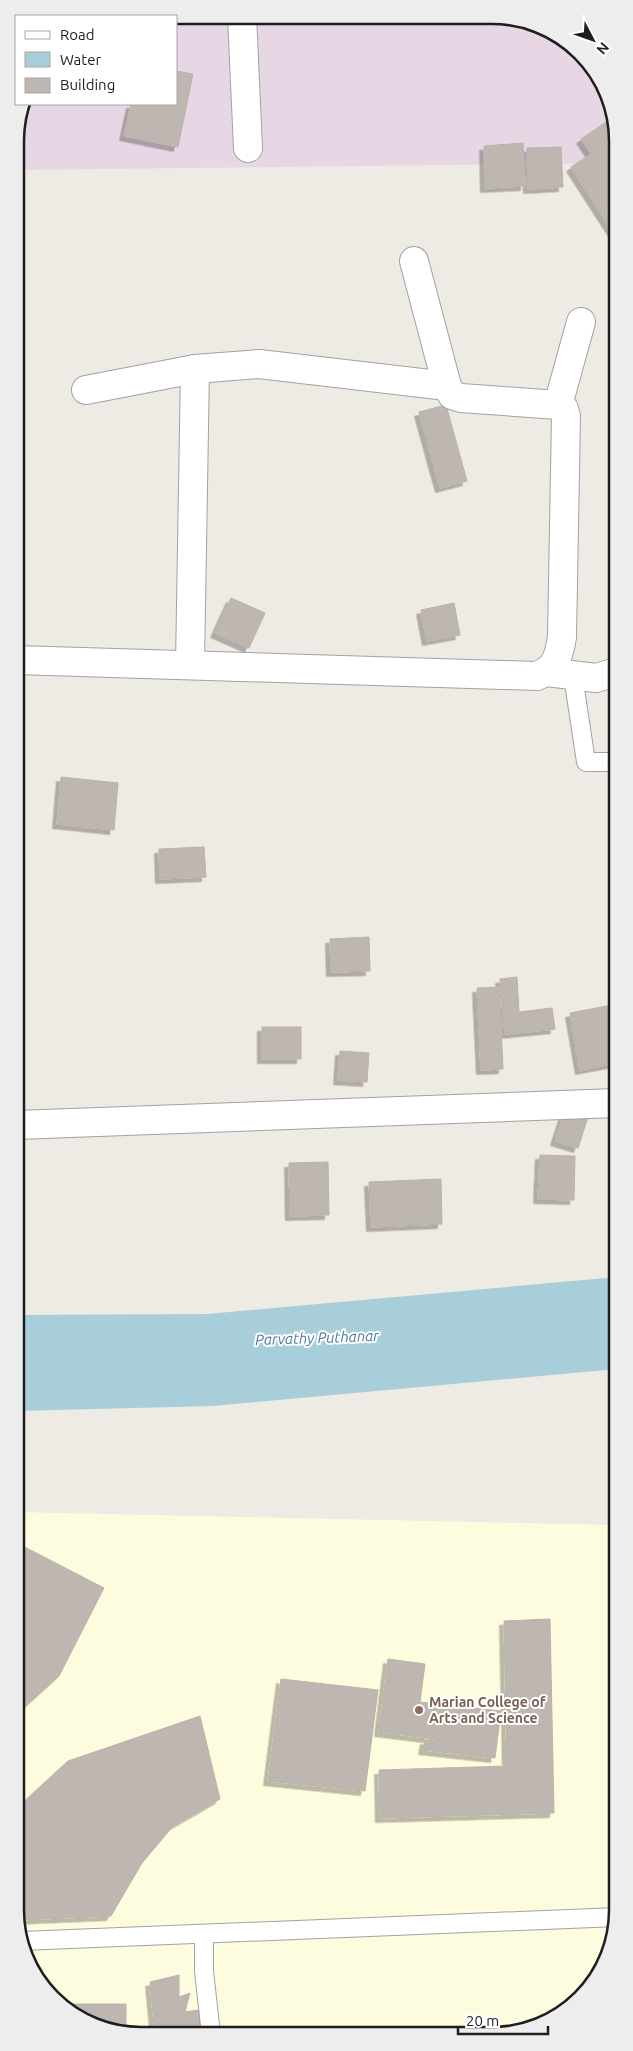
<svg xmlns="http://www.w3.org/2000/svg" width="633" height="2051" viewBox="0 0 633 2051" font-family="Ubuntu,sans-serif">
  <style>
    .industrial { fill: #e7d7e4 }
    .education { fill: #fdfcdf }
    .water { fill: #a8cfd9 }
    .building { fill: #beb6b1; stroke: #bfb1a8; filter: url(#shadow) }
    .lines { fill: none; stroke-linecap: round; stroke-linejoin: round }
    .service-casing { stroke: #a2a2a2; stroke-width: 20 }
    .minor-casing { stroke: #a2a2a2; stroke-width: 30 }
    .tertiary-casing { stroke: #a2a2a2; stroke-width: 30 }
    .service { stroke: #fff; stroke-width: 18 }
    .minor { stroke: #fff; stroke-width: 28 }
    .tertiary { stroke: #fff; stroke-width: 28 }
    .education-dot { fill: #8d6e63; stroke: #fff; stroke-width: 2 }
    .labels { text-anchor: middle; stroke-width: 4; stroke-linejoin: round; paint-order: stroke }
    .education-label { font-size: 14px; font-weight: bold; fill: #785e54; stroke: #fff; text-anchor: start }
    .water-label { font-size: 15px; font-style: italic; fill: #4e799f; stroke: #fff }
    .rim { fill: none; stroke: #1e1e1e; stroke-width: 2.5 }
  </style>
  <defs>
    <filter id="shadow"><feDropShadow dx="-4.5" dy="4.5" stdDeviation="0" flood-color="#0004"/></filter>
  </defs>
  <rect width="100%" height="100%" fill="#eeeae4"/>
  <path class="industrial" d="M141 15 517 17 581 52 616 117V163L15 170V133L22 104H176V16H135Z"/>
  <path class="education" d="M17 1512 617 1525 618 1918 609 1958 587 1993 555 2019 516 2034H117L52 1999 17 1934Z"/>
  <path class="water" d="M617 1277V1369L212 1406 17 1411V1315L207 1314Z"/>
  <g class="building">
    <path d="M176 71 193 74 178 147 124 136 131 104H176Z"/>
    <path d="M615 116 616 117V237L571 167 591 154 581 139Z"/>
    <path d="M523 143 525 186 485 188 484 146Z"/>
    <path d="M561 147 563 187 528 189 527 148Z"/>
    <path d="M446 405 467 481 440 488 419 412Z"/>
    <path d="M231 598 265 613 249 648 215 633Z"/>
    <path d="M454 603 460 635 427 641 421 610Z"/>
    <path d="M61 777 118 783 114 830 57 824Z"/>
    <path d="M204 847 206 877 160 879 159 849Z"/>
    <path d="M369 937 370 971 331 972 330 939Z"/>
    <path d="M517 977 519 1012 552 1008 555 1029 505 1034 500 979Z"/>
    <path d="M499 987 503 1069 481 1070 477 988Z"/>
    <path d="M617 1004V1063L580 1070 570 1013Z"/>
    <rect x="262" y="1027" width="39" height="32"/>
    <path d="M340 1051 369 1053 367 1082 338 1080Z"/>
    <path d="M565 1110 588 1117 578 1148 555 1141Z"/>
    <path d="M540 1155 575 1156 574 1200 538 1199Z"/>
    <path d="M328 1162 329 1215 290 1216 289 1163Z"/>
    <path d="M441 1179 442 1224 371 1227 369 1182Z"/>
    <path d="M17 1543 104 1588 59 1676 17 1714Z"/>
    <path d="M550 1619 554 1813 380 1818 379 1770 507 1766 504 1621Z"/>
    <path d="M388 1659 425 1664 420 1702 501 1711 495 1758 423 1750 425 1740 436 1741V1739L379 1732Z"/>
    <path d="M281 1679 378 1690 365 1791 268 1781Z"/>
    <path d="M200 1716 220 1799 173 1826 142 1863 111 1916 17 1920V1808L68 1761Z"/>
    <path d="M179 1975V1997L190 1993 185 2012 199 2010 200 2034H155L150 1982Z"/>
    <path d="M61 2004H126V2034H117Z"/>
  </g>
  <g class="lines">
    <g class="service-casing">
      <g id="service">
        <path d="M573 676 586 762H616"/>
        <path d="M204 1934V1971L211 2034"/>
        <path d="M21 1941 618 1917"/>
      </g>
    </g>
    <g class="minor-casing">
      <g id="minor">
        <path d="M242 16 248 148"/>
        <path d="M86 390 195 369"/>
        <path d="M558 405 581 322"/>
        <path d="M16 660 537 676C556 669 559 656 562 637L566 416 564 409 558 405 461 398 452 395 447 386 414 261"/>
        <path d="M190 665 195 369 259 364 447 386"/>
        <path d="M547 672 596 678 616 672"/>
      </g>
    </g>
    <g class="tertiary-casing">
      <path id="tertiary" d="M16 1125 617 1103"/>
    </g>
    <use href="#service" class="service"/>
    <use href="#minor" class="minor"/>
    <use href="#tertiary" class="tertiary"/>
  </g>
  <circle class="education-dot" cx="419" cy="1710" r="5"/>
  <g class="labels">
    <g class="education-label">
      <text x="429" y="1707">Marian College of<tspan x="429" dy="16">Arts and Science</tspan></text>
    </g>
    <g class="water-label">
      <text transform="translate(317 1338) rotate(-2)" y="5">Parvathy Puthanar</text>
    </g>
  </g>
  <path d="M0 0H633V2051H0ZM141 24H492A117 117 0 0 1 609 141V1910A117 117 0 0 1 492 2027H141A117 117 0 0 1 24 1910V141A117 117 0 0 1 141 24Z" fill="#ededed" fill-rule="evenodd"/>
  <path class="rim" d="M141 24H492A117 117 0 0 1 609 141V1910A117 117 0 0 1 492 2027H141A117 117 0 0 1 24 1910V141A117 117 0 0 1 141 24Z"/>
  <rect x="15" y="15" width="162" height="90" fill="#ffffff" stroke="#a5a5a5"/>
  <rect x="25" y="31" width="25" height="8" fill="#ffffff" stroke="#a5a5a5"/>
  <text x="60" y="40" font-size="15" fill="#1e1e1e">Road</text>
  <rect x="25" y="52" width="25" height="15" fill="#a8cfd9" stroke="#a5a5a5"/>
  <text x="60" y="65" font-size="15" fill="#1e1e1e">Water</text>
  <rect x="25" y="78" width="25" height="15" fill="#beb6b1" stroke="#a5a5a5"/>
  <text x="60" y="90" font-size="15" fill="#1e1e1e">Building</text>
  <g transform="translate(593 40) rotate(131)" stroke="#ffffff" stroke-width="4" paint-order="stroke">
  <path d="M0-4L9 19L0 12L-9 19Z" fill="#1e1e1e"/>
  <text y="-8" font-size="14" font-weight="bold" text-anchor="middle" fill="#1e1e1e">N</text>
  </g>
  <path d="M458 2026v8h90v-8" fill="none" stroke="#1e1e1e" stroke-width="2.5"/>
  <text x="466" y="2026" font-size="15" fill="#1e1e1e" stroke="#ffffff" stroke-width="4" paint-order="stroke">20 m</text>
</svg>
